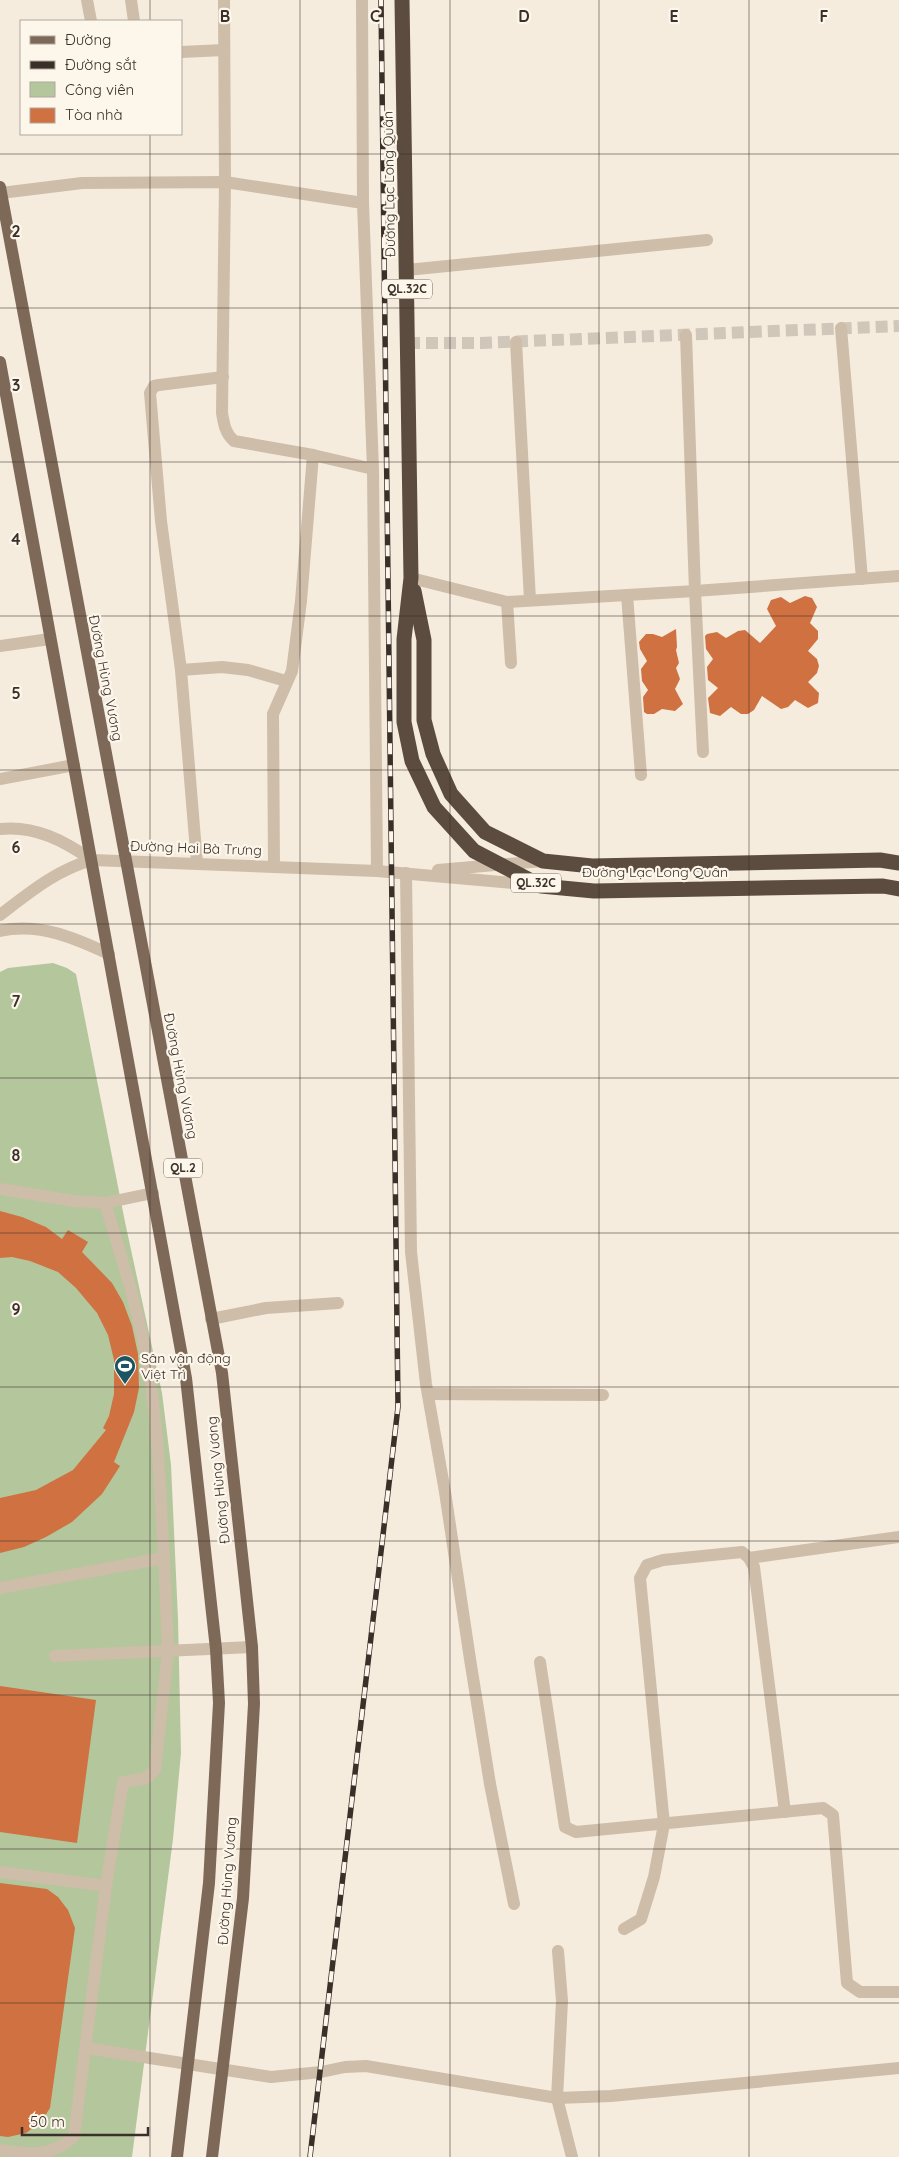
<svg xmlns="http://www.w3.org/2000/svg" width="899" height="2157" viewBox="0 0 899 2157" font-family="Quicksand,sans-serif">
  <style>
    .green { fill: #b4c69c }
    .building { fill: #d07141 }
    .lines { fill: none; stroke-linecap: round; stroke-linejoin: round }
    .minor-tunnel { stroke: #d0c6ba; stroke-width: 12; stroke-dasharray: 12 6; stroke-linecap: butt }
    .minor { stroke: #cebda8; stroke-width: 12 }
    .major { stroke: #7e6959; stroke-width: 12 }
    .highway { stroke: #5c4b3f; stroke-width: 15 }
    .rail-casing { stroke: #3b3029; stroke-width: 5.5 }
    .rail { stroke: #fcf6eb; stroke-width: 4; stroke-dasharray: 11; stroke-linecap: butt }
    .grid { fill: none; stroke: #3b3029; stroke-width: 1; stroke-opacity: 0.55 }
    .labels { text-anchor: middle; stroke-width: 4.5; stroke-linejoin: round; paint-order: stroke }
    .shield { fill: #fcf6eb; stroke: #756b63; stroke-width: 1 }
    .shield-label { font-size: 12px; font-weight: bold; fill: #3b3029 }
    .street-label { font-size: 14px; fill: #3b3029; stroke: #fcf6eb }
    .poi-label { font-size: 14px; fill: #3b3029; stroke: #fcf6eb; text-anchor: start }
    .grid-label { font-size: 16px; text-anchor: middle; font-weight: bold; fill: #3b3029; stroke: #fcf6eb; stroke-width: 4.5; stroke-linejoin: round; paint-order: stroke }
  </style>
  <rect width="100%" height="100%" fill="#f5ecde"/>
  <path class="green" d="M53 963 67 968 76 974 125 1222 162 1393 171 1465 178 1619 181 1753 173 1839 132 2157H0V972L8 968Z"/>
  <g class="building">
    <path d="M805 596 812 598 817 607 810 623 818 631V639L808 651 817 659 819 666 817 673 808 682 819 693 818 703 808 708 795 700 788 707 781 709 762 696 754 710 748 714H741L731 707 720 716 710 713 708 698 718 688 708 680 707 667 713 659 706 649 705 636 707 634 717 632 726 638 738 631 745 630 760 643 776 626 767 609 771 600 781 597 790 603Z"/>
    <path d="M676 629 677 647 676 650 679 663 676 668 680 679 675 689 683 704 675 711 662 709 654 714H647L644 712 643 697 648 690 642 681 641 669 647 661 640 649 639 642 646 634H653L662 637Z"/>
    <path d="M0 1211 22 1217 46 1227 62 1239 68 1230 88 1242 82 1252 112 1283 123 1302 132 1326 138 1354 139 1388 134 1412 114 1462 120 1466 102 1494 72 1522 46 1537 24 1547 0 1553V1498L36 1490 73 1470 106 1430 103 1428 109 1416 114 1394V1360L108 1335 97 1313 76 1288 58 1272 30 1261 12 1257 0 1258Z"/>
    <path d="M0 1686 96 1700 77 1843 0 1832Z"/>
    <path d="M0 1883 47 1889 58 1897 68 1910 75 1928 50 2108 41 2122 26 2133 8 2137 0 2136Z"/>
  </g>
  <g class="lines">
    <path class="minor-tunnel" d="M408 343H481L899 326"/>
    <g class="minor">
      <path d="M87 0 91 21"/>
      <path d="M131 0 134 21"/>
      <path d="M224 0 225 182 222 413C224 424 225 433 234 441L313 455 373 469"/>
      <path d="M362 0 363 203 373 469 377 871"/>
      <path d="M181 52 224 50"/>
      <path d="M1 193 82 183 225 182 363 203"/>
      <path d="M407 270 707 240"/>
      <path d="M841 328 862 579"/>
      <path d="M686 335 695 591 703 752"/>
      <path d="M516 342 530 600"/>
      <path d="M411 578 507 602 695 591 899 576"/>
      <path d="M627 595 641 775"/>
      <path d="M507 602 511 663"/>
      <path d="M0 646 50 639"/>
      <path d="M181 670 222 667 248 670 286 681"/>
      <path d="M0 779 74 765"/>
      <path d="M0 829C35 825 64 841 92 860"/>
      <path d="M197 863 181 670 161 521 150 393 154 386 159 385 223 377"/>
      <path d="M274 866 273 714 292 671 301 601 313 455"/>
      <path d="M438 870 543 861"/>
      <path d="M406 873 411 1252 426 1384 445 1492 470 1659 490 1784 514 1904"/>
      <path d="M0 915C29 893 56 870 92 860L377 871 536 885"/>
      <path d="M0 931C38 922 75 938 109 954"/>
      <path d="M0 1189 74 1201 105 1203 153 1193"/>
      <path d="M211 1319 266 1308 338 1303"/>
      <path d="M428 1394 603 1395"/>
      <path d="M749 1558 899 1537"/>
      <path d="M0 1588 164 1558C160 1496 159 1433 149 1372 140 1315 122 1259 105 1203"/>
      <path d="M55 1656 252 1647"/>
      <path d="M540 1662 565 1827 576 1832 823 1808 833 1815 847 1983 860 1992H899"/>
      <path d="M0 1872 106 1886"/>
      <path d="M624 1929 641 1919 654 1877 664 1824 640 1578 647 1565 663 1560 742 1552 749 1558 754 1567 785 1812"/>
      <path d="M558 1951 562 2001 557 2098 572 2157"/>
      <path d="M86 2048 271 2077 321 2072 345 2067 366 2066 557 2098 611 2096 899 2068"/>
      <path d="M0 2150C30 2155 53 2157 74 2136L106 1886 123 1782 147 1778 155 1770 168 1650 164 1558"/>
    </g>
    <g class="major">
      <path d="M0 187 222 1373 245 1582 252 1647 254 1704 243 1898 212 2157"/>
      <path d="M0 362 186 1378 216 1649 219 1703 209 1883 177 2157"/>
    </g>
    <g class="highway">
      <path d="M402 0 411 578 404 639V722L412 761 434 807 474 851 541 886 594 891 883 886 899 889"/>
      <path d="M414 591 424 640V720L433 754 451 794 485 832 543 861 592 866 880 860 899 863"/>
    </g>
    <g class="rail-casing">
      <path id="rail" d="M310 2157 398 1407 381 0"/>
    </g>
    <use href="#rail" class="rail"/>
  </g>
  <path class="grid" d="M150 0V21M300 0V2157M450 0V2157M599 0V2157M749 0V2157M150 134V2157M0 154H899M0 308H899M0 462H899M0 616H899M0 770H899M0 924H899M0 1078H899M0 1233H899M0 1387H899M0 1541H899M0 1695H899M0 1849H899M0 2003H899"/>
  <defs>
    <g id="stadium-pin" transform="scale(1.125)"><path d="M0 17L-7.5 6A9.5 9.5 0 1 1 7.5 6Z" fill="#1a5561" stroke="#fcf6eb"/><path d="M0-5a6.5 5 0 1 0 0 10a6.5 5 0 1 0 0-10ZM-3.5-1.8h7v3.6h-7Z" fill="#fff"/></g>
  </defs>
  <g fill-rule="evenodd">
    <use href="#stadium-pin" x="125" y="1366"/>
  </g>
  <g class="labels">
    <g class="shield">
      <rect x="382" y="279.5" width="50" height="19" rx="4"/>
      <rect x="511" y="873.5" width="50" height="19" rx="4"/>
      <rect x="164" y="1158.5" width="38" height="19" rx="4"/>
    </g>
    <g class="shield-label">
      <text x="407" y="293">QL.32C</text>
      <text x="536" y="887">QL.32C</text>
      <text x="183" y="1172">QL.2</text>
    </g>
    <g class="street-label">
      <text transform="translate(389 184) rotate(-91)" y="5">Đường Lạc Long Quân</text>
      <text transform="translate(106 678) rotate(79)" y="5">Đường Hùng Vương</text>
      <text transform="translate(196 848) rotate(2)" y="5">Đường Hai Bà Trưng</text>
      <text x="655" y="877">Đường Lạc Long Quân</text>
      <text transform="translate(181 1076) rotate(79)" y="5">Đường Hùng Vương</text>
      <text transform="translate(218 1480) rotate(-96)" y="5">Đường Hùng Vương</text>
      <text transform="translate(227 1881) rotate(-86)" y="5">Đường Hùng Vương</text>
    </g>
    <g class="poi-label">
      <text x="141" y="1363">Sân vận động<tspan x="141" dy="16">Việt Trì</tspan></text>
    </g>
  </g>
  <g class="grid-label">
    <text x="225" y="22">B</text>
    <text x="375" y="22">C</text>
    <text x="524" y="22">D</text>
    <text x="674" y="22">E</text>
    <text x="824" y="22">F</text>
    <text x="16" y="237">2</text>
    <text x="16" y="391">3</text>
    <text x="16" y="545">4</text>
    <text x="16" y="699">5</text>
    <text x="16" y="853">6</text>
    <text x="16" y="1007">7</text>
    <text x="16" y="1161">8</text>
    <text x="16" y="1315">9</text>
  </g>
  <rect x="20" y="20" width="162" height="115" fill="#fcf6eb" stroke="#afa79d"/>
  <rect x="30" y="36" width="25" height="8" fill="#7e6959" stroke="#afa79d"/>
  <text x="65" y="45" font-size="15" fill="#3b3029">Đường</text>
  <rect x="30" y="61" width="25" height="8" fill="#3b3029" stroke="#afa79d"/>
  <text x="65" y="70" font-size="15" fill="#3b3029">Đường sắt</text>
  <rect x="30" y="82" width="25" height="15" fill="#b4c69c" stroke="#afa79d"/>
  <text x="65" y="95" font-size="15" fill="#3b3029">Công viên</text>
  <rect x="30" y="108" width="25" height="15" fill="#d07141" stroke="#afa79d"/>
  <text x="65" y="120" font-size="15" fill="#3b3029">Tòa nhà</text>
  <path d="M22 2127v8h126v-8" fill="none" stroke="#3b3029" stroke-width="2.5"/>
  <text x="30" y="2127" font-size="15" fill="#3b3029" stroke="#fcf6eb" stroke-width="4" paint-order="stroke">50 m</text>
</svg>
